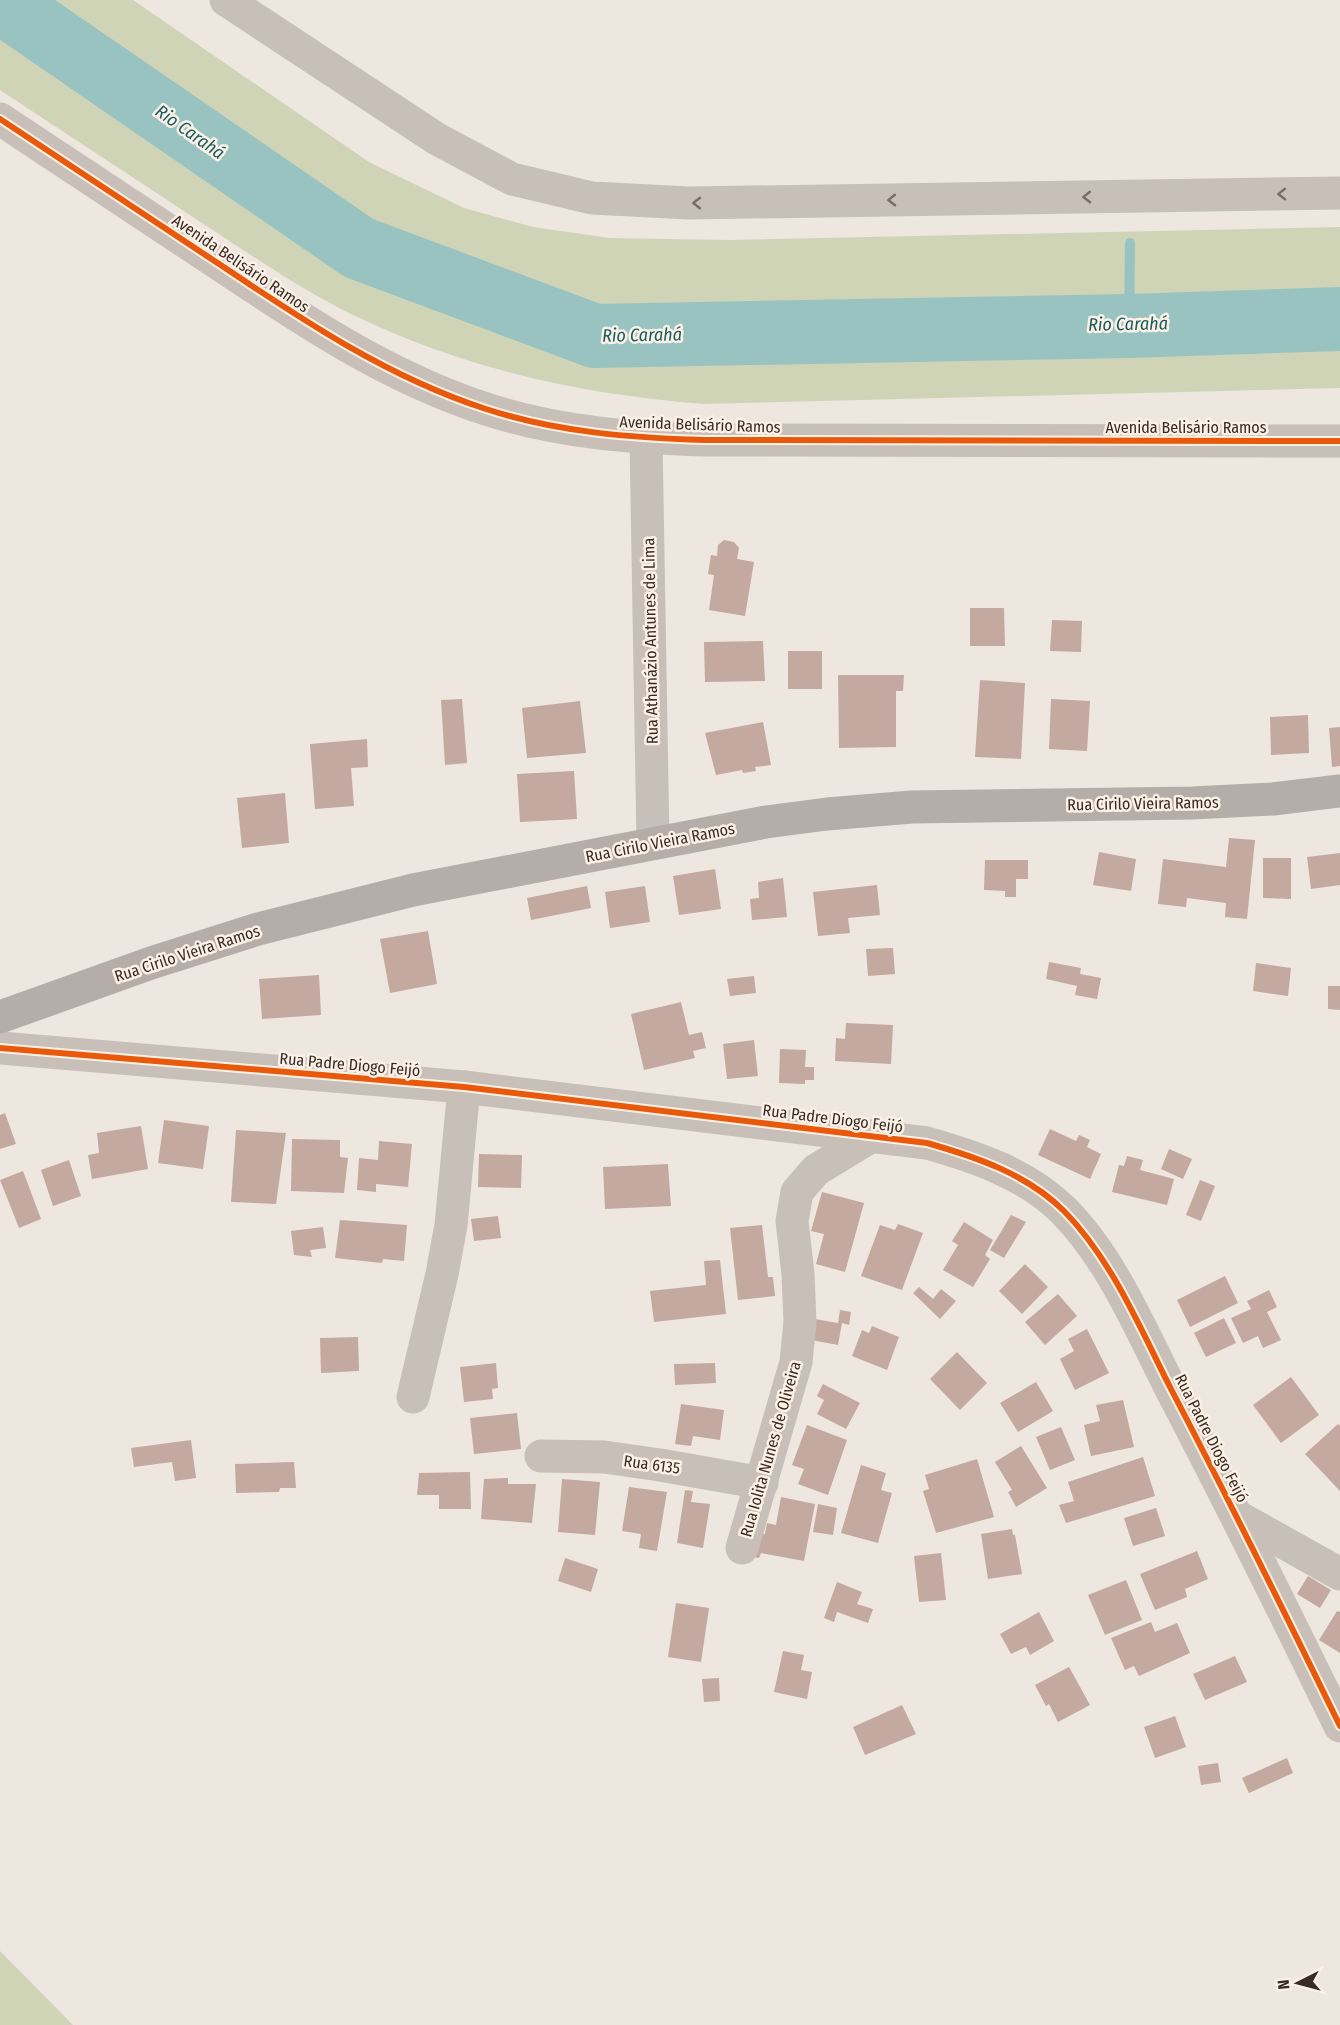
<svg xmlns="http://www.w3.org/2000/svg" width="1340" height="2025" viewBox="0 0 1340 2025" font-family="'Fira Sans Condensed',sans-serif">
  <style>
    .green { fill: #cfd4b7 }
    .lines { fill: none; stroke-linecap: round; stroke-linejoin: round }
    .stream { stroke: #99c3c1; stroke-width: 10 }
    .river { stroke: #99c3c1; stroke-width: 64 }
    .building { fill: #c3a99f }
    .minor { stroke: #c7bfb8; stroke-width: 33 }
    .major { stroke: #b5ada8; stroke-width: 33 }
    .cycleway-casing { stroke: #fbf1e6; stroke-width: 10 }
    .cycleway { stroke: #e8590c; stroke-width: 6 }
    .oneway { stroke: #786e68 }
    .labels { text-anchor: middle; stroke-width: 5; stroke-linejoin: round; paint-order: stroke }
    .street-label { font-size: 16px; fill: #382b26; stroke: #fbf1e6 }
    .water-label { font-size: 18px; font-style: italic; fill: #175a5e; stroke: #fbf1e6 }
  </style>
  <rect width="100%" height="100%" fill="#eee7df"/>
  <g class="green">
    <path d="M0 0H133L369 162 464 208 533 227 610 238 730 240 1340 227V388L703 404C578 394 466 369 353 315 301 290 253 256 205 225 137 180 68 135 0 90Z"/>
    <path d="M0 1951 73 2025H0Z"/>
  </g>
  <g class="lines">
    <path class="stream" d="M1129 326 1130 243"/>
    <path class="river" d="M0 1 359 248 595 336 1129 326 1340 319"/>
  </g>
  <g class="building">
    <path d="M724 540 734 542 739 548 737 559 754 562 745 616 709 610 714 575 708 574 711 555 717 556 718 545Z"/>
    <path d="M970 608H1004L1005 646H970Z"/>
    <path d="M1052 620 1082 621 1081 652 1050 651Z"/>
    <path d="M763 641 765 681 705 682 704 642Z"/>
    <rect x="788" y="651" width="34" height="38"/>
    <path d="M838 675H904L903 691H896V747L839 748Z"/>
    <path d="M980 680 1025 683 1021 759 975 757Z"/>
    <path d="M462 699 467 763 445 765 441 700Z"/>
    <path d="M1051 699 1090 701 1087 751 1049 749Z"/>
    <path d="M580 701 586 753 527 758 522 708Z"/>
    <path d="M1308 715 1309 753 1271 755 1270 717Z"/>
    <path d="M763 722 771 765 755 767 756 771 743 773 742 770 716 775 705 733Z"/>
    <path d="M1340 727V766L1332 767 1329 728Z"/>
    <path d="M367 739 368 767 351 768 354 806 315 809 310 744Z"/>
    <path d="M574 771 577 819 520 822 517 774Z"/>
    <path d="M285 793 289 843 242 848 237 798Z"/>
    <path d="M1229 838 1255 840 1247 919 1225 917 1226 903 1187 898 1186 907 1158 904 1163 859 1226 867Z"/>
    <path d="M1099 852 1136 859 1131 891 1093 885Z"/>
    <path d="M1340 853V885L1311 889 1307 857Z"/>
    <path d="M1263 858H1291V899L1263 898Z"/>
    <path d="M985 860H1028V879H1016V897H1005V891L984 890Z"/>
    <path d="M715 869 721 909 679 915 673 876Z"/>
    <path d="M783 878 787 917 752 920 750 899 759 898 758 882Z"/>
    <path d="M877 885 880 915 848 918 850 933 818 936 813 892Z"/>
    <path d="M587 886 591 908 531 920 527 898Z"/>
    <path d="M645 886 650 922 610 928 605 892Z"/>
    <path d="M428 931 437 984 390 993 380 939Z"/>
    <path d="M893 948 895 974 868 976 866 949Z"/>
    <path d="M1049 962 1081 968 1080 974 1101 978 1097 999 1075 995 1077 986 1046 979Z"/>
    <path d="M1256 963 1291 968 1288 996 1253 991Z"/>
    <path d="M319 975 321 1015 262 1019 259 979Z"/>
    <path d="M754 976 756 993 730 996 727 979Z"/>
    <path d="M1328 986H1340V1010L1328 1009Z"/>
    <path d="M681 1002 689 1035 702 1032 706 1048 693 1051 695 1058 644 1070 631 1014Z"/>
    <path d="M846 1023 893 1025 891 1064 835 1061 836 1038 845 1039Z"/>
    <path d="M754 1040 758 1076 727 1079 723 1044Z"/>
    <path d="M780 1049 806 1050 805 1067H814V1080H805V1084L779 1083Z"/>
    <path d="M5 1113 16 1144 0 1149V1115Z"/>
    <path d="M164 1120 209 1126 203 1169 158 1163Z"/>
    <path d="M141 1126 148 1169 92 1179 88 1155 99 1153 97 1133Z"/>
    <path d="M1050 1129 1076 1141 1079 1135 1090 1140 1087 1147 1101 1154 1090 1179 1038 1155Z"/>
    <path d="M236 1130 286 1133 276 1204 231 1202Z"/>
    <path d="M292 1139 340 1140V1157L348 1158 344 1193 291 1191Z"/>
    <path d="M379 1141 412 1144 408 1187 376 1184V1192L357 1190 359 1158 378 1160Z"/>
    <path d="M1169 1149 1192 1159 1183 1179 1161 1169Z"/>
    <path d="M479 1154 522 1155 521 1188 478 1187Z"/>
    <path d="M1127 1156 1143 1160 1140 1170 1174 1179 1167 1205 1112 1192 1119 1165 1124 1166Z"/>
    <path d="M69 1160 81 1196 53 1206 41 1170Z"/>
    <path d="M668 1164 671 1206 605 1209 603 1167Z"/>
    <path d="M23 1171 41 1219 19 1228 0 1180Z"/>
    <path d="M1200 1180 1215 1186 1201 1221 1186 1215Z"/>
    <path d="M822 1192 864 1203 845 1272 816 1264 824 1234 811 1231Z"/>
    <path d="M1011 1215 1026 1222 1004 1258 990 1250Z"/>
    <path d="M498 1216 501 1238 474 1241 471 1219Z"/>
    <path d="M340 1220 407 1225 404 1261 383 1259 382 1263 335 1258Z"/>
    <path d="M964 1222 993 1240 985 1255 990 1259 973 1287 943 1270 958 1245 952 1241Z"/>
    <path d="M898 1224 923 1233 902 1290 861 1276 880 1225 895 1230Z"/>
    <path d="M762 1225 768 1277H773L775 1296 738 1300 730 1228Z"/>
    <path d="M323 1227 326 1248 310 1250 312 1257 294 1255 291 1231Z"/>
    <path d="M720 1260 726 1314 654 1322 650 1291 706 1285 704 1261Z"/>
    <path d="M1025 1264 1048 1287 1022 1314 999 1291Z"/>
    <path d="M1225 1276 1238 1303 1190 1327 1177 1300Z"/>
    <path d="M919 1287 933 1299 941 1289 956 1301 940 1319 913 1293Z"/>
    <path d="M1269 1290 1277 1307 1267 1312 1281 1340 1263 1348 1258 1336 1243 1343 1231 1318 1251 1309 1247 1301Z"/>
    <path d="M1058 1294 1077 1316 1045 1345 1025 1322Z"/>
    <path d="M840 1310 851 1312 849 1325 842 1323 838 1345 811 1340 815 1319 838 1323Z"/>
    <path d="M1224 1318 1236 1343 1206 1357 1194 1333Z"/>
    <path d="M872 1326 899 1337 887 1370 852 1356 862 1330 869 1333Z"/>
    <path d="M1087 1329 1109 1373 1075 1390 1060 1359 1074 1351 1068 1339Z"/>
    <path d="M358 1337 359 1371 321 1373 320 1338Z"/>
    <path d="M957 1352 987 1383 960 1410 930 1379Z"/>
    <path d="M496 1363 498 1388 492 1389 493 1399 464 1402 460 1367Z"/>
    <path d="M715 1363 716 1383 675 1385 674 1364Z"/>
    <path d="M1291 1377 1319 1415 1281 1443 1253 1405Z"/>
    <path d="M1036 1382 1053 1411 1018 1432 1000 1403Z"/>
    <path d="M823 1384 860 1403 846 1429 817 1414 824 1400 817 1396Z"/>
    <path d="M1123 1400 1134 1447 1091 1456 1084 1425 1100 1421 1096 1405Z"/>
    <path d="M681 1404 724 1410 720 1440 693 1436 691 1446 675 1444Z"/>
    <path d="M517 1413 521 1449 474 1454 470 1418Z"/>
    <path d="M1338 1424 1340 1426V1491L1305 1454Z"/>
    <path d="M807 1425 847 1440 828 1495 798 1484 804 1469 792 1465Z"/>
    <path d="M1061 1427 1075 1460 1050 1470 1036 1437Z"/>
    <path d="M191 1440 196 1478 175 1481 172 1462 134 1467 131 1448Z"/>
    <path d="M1021 1446 1047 1488 1016 1507 1008 1492 1012 1490 995 1462Z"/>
    <path d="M1143 1457 1155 1496 1066 1523 1059 1505 1074 1501 1068 1482Z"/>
    <path d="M977 1459 994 1517 936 1533 923 1491 929 1489 925 1475Z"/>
    <path d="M294 1462 296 1488H280L279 1492 236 1493 235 1464Z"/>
    <path d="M861 1465 886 1473 881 1490 892 1493 878 1543 841 1533Z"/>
    <path d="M470 1472 471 1509H439V1495H417L419 1473Z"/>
    <path d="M508 1478V1484H536L532 1523 481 1519 484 1479Z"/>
    <path d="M562 1479 600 1482 595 1535 558 1532Z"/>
    <path d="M629 1487 667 1492 657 1551 639 1548 641 1534 622 1531Z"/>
    <path d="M685 1490 693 1491 691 1502 710 1504 703 1548 677 1543Z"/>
    <path d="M781 1497 815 1504 804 1561 761 1553 759 1558 753 1557 759 1533 765 1534 767 1523 776 1525Z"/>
    <path d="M818 1504 837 1508 833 1535 813 1532Z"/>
    <path d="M1156 1508 1165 1536 1133 1546 1124 1518Z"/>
    <path d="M1012 1529 1013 1535H1015L1022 1574 988 1579 981 1534Z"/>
    <path d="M1197 1551 1208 1579 1185 1589 1187 1597 1155 1610 1140 1574Z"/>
    <path d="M941 1553 946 1600 919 1602 914 1556Z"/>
    <path d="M565 1558 598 1569 591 1592 558 1581Z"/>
    <path d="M1308 1576 1331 1590 1320 1608 1297 1594Z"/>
    <path d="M1126 1580 1142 1620 1105 1635 1088 1595Z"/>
    <path d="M837 1582 862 1592 857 1604 873 1609 868 1623 837 1612 834 1622 824 1618Z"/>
    <path d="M676 1603 709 1608 701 1662 668 1657Z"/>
    <path d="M1337 1611 1340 1612V1653L1319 1640Z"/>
    <path d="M1039 1612 1054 1641 1030 1655 1026 1647 1011 1654 1000 1634Z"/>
    <path d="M1151 1622 1155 1632 1177 1623 1190 1653 1139 1676 1134 1666 1125 1670 1111 1638Z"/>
    <path d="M783 1651 804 1655 801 1670 812 1672 807 1699 774 1692Z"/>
    <path d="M1235 1656 1247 1682 1205 1700 1193 1674Z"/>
    <path d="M1069 1667 1090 1705 1058 1722 1049 1704 1046 1706 1035 1685Z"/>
    <path d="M719 1678 720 1701 704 1702 702 1679Z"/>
    <path d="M902 1705 916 1734 865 1755 853 1727Z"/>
    <path d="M1175 1716 1186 1747 1155 1758 1144 1727Z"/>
    <path d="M1287 1758 1293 1773 1249 1793 1242 1778Z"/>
    <path d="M1218 1763 1221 1782 1201 1785 1198 1766Z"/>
  </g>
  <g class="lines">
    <g class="minor">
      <path d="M226 0 437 139 512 179 592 198 689 203 1340 193"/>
      <path d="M0 119C72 166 144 214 216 262 301 319 387 377 486 409 557 432 631 438 705 440L1340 441"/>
      <path d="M646 438 653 843"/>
      <path d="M0 1048 464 1087 927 1143C976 1157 1027 1174 1064 1211 1112 1260 1140 1328 1171 1389 1229 1500 1285 1613 1340 1726"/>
      <path d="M413 1397 442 1274 451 1225 464 1087"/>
      <path d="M541 1456 604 1457 660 1465 762 1483"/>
      <path d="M1238 1517 1340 1574"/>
      <path d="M742 1548 796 1362 800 1322 798 1274 792 1221 797 1192 816 1170 872 1136"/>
    </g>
    <path class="major" d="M0 1017 151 963 258 929 413 890 766 822 827 814 912 807 1192 803 1273 799 1340 791"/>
    <g class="cycleway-casing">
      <g id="cycleway">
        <path d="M0 119C72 166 144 214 216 262 301 319 387 377 486 409 557 432 631 438 705 440L1340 441"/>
        <path d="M0 1048 464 1087 927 1143C976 1157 1027 1174 1064 1211 1112 1260 1140 1328 1171 1389 1229 1500 1285 1613 1340 1726"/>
      </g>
    </g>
    <use href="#cycleway" class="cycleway"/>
  </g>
  <defs><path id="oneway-chevron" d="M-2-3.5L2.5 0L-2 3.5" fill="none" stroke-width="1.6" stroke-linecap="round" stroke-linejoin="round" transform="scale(1.5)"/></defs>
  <g class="oneway">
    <use href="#oneway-chevron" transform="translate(1282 194) rotate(179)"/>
    <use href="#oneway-chevron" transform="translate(1087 197) rotate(179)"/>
    <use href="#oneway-chevron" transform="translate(892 200) rotate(179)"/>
    <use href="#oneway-chevron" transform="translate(697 203) rotate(180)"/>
  </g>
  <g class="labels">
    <g class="street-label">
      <text transform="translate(241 263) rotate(34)" y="6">Avenida Belisário Ramos</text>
      <text transform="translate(700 424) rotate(2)" y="6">Avenida Belisário Ramos</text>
      <text x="1186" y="433">Avenida Belisário Ramos</text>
      <text transform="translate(650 641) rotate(-91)" y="6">Rua Athanázio Antunes de Lima</text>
      <text transform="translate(1143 803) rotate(-1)" y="6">Rua Cirilo Vieira Ramos</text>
      <text transform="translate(660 842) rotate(-11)" y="6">Rua Cirilo Vieira Ramos</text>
      <text transform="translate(187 953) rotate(-18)" y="6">Rua Cirilo Vieira Ramos</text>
      <text transform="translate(350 1064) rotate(5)" y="6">Rua Padre Diogo Feijó</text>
      <text transform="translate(833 1118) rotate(7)" y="6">Rua Padre Diogo Feijó</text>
      <text transform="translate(1212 1438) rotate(63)" y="6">Rua Padre Diogo Feijó</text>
      <text transform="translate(770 1449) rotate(-74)" y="6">Rua Iolita Nunes de Oliveira</text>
      <text transform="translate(652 1464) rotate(8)" y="6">Rua 6135</text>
    </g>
    <g class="water-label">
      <text transform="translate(190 132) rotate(35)" y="6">Rio Carahá</text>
      <text transform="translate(1128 324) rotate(-1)" y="6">Rio Carahá</text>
      <text transform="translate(642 335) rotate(-1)" y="6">Rio Carahá</text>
    </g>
  </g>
  <g transform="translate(1298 1983) rotate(264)" stroke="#fbf1e6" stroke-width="4.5" paint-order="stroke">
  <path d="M0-4.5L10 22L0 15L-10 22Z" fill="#382b26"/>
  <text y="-9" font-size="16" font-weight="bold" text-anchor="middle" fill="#382b26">N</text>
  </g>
</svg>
